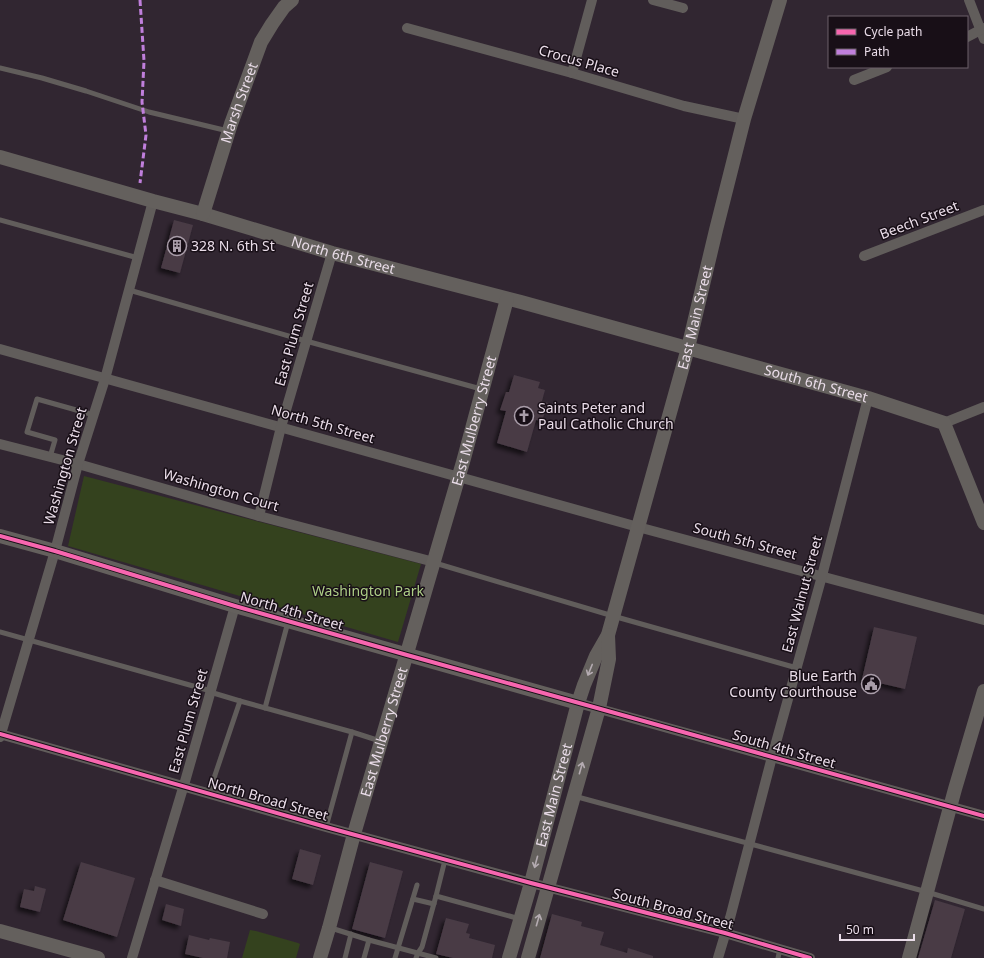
<svg xmlns="http://www.w3.org/2000/svg" width="984" height="958" viewBox="0 0 984 958" font-family="'Noto Sans',sans-serif">
  <style>
    .green { fill: #34421e }
    .building { fill: #483b45; filter: url(#shadow) }
    .lines { fill: none; stroke-linecap: round; stroke-linejoin: round }
    .lane { stroke: #615d5b; stroke-width: 5 }
    .street { stroke: #615d5b; stroke-width: 10 }
    .secondary { stroke: #64605d; stroke-width: 14 }
    .quiet { stroke: #c07fdc; stroke-width: 3; stroke-dasharray: 6 3; stroke-linecap: butt }
    .cycleway-casing { stroke: #180f17; stroke-width: 6 }
    .cycleway { stroke: #f766af; stroke-width: 4 }
    .oneway { stroke: #b4abb1 }
    .labels { text-anchor: middle; stroke-width: 3; stroke-linejoin: round; paint-order: stroke }
    .street-label { font-size: 14px; fill: #eadde9; stroke: #180f17 }
    .poi-label { font-size: 14px; fill: #eadde9; stroke: #180f17; text-anchor: start }
    .park-label { font-size: 14px; fill: #adce86; stroke: #180f17 }
  </style>
  <defs>
    <filter id="shadow"><feDropShadow dx="-3.5" dy="3.5" stdDeviation="2" flood-color="#0009"/></filter>
  </defs>
  <rect width="100%" height="100%" fill="#312631"/>
  <g class="green">
    <path d="M84 476 421 564 398 642 68 546Z"/>
    <path d="M250 930 256 931 298 943 300 944 296 958H242Z"/>
  </g>
  <g class="building">
    <path d="M174 220 193 225 180 273 161 268Z"/>
    <path d="M514 375 540 382 538 388 545 390 542 401 548 403 542 421 536 420 527 452 497 443 506 411 500 410 506 392H509Z"/>
    <path d="M874 627 917 637 905 689 862 679Z"/>
    <path d="M300 849 321 855 313 885 292 879Z"/>
    <path d="M81 862 135 878 117 937 63 920Z"/>
    <path d="M370 862 403 871 385 938 352 929Z"/>
    <path d="M35 886 46 889 40 912 20 907 24 889 34 891Z"/>
    <path d="M935 900 965 909 951 958H918Z"/>
    <path d="M166 904 184 909 181 926 162 920Z"/>
    <path d="M552 914 582 922 581 926 604 932 600 945 627 953 628 948 653 956V958H540Z"/>
    <path d="M446 918 469 924 466 933 470 934 469 938 495 945 492 958H453L436 954Z"/>
    <path d="M189 935 209 940 210 938 230 942 227 958H203L185 954Z"/>
  </g>
  <g class="lines">
    <g class="lane">
      <path d="M0 68 42 78 86 91 149 112 228 131"/>
      <path d="M0 220 138 258"/>
      <path d="M129 290 306 341 481 389"/>
      <path d="M50 457 55 440 27 432 37 399 94 415"/>
      <path d="M435 563 613 616 797 668"/>
      <path d="M0 632 211 691"/>
      <path d="M210 692 240 701"/>
      <path d="M265 708 288 622"/>
      <path d="M352 732 380 741"/>
      <path d="M210 793 215 775 240 701 352 732 326 827"/>
      <path d="M574 796 927 892 984 909"/>
      <path d="M436 896 445 860"/>
      <path d="M413 899 434 904"/>
      <path d="M331 928 369 940 436 958"/>
      <path d="M345 958 351 934"/>
      <path d="M364 958 369 940"/>
      <path d="M395 958 417 885"/>
      <path d="M416 958 418 953 422 947 436 896 520 919"/>
      <path d="M778 958 780 949"/>
    </g>
    <g class="street">
      <path d="M653 0 683 8"/>
      <path d="M969 0 984 39"/>
      <path d="M407 28 572 73 684 106 744 119"/>
      <path d="M967 37 984 28"/>
      <path d="M572 73 592 0"/>
      <path d="M854 80 887 67"/>
      <path d="M864 256 984 210"/>
      <path d="M0 349 638 527 984 620"/>
      <path d="M944 423 984 407"/>
      <path d="M0 444 78 464 259 516 434 562"/>
      <path d="M259 516 281 427 332 253"/>
      <path d="M578 703 984 816"/>
      <path d="M0 734 326 827 531 883 725 933 810 958"/>
      <path d="M0 737 55 551 78 464 105 379 153 201"/>
      <path d="M155 880 263 914"/>
      <path d="M132 958 186 778 235 606"/>
      <path d="M718 958 730 918 772 757 822 576 868 398"/>
    </g>
    <g class="secondary">
      <path id="s1" d="M0 157 153 201 203 214 332 253 521 302 868 398 944 423 984 523"/>
      <path id="s2" d="M203 214 231 124 261 42 272 24 284 7 292 0"/>
      <path d="M0 536 55 551 235 606 578 703"/>
      <path d="M0 931 98 958"/>
      <path id="s3" d="M320 958 329 928 354 834 463 462 507 299"/>
      <path id="s4" d="M509 958 531 883 578 703 584 685 596 656 608 635 688 348 716 230 744 119 780 0"/>
      <path d="M528 958 599 708 609 659 608 635"/>
      <path d="M909 958 955 789 984 691"/>
    </g>
    <path class="quiet" d="M140 0 144 61 142 102 146 135 140 183"/>
    <g class="cycleway-casing">
      <g id="cycleway">
        <path d="M0 536 55 551 235 606 407 655 984 816"/>
        <path d="M0 734 326 827 531 883 725 933 810 958"/>
      </g>
    </g>
    <use href="#cycleway" class="cycleway"/>
  </g>
  <defs><path id="oneway-shaft" d="M-6 0H5M1.5-3L5.5 0L1.5 3" fill="none" stroke-width="1.6" stroke-linecap="round" stroke-linejoin="round"/></defs>
  <g class="oneway">
    <use href="#oneway-shaft" transform="translate(590 670) rotate(112)"/>
    <use href="#oneway-shaft" transform="translate(581 768) rotate(-74)"/>
    <use href="#oneway-shaft" transform="translate(536 862) rotate(105)"/>
    <use href="#oneway-shaft" transform="translate(538 920) rotate(-74)"/>
  </g>
  <defs>
    <g id="building-ring" transform="scale(1)"><circle r="9.5" fill="#180f17" stroke="#a99da9" stroke-width="1.5"/><path d="M-4-6H4V6H1V3H-1V6H-4ZM-2.5-4.3h1.7v1.8h-1.7ZM.8-4.3h1.7v1.8H.8ZM-2.5-1h1.7V.8h-1.7ZM.8-1h1.7V.8H.8Z" fill="#a99da9"/></g>
    <g id="church-ring" transform="scale(1)"><circle r="9.5" fill="#180f17" stroke="#a99da9" stroke-width="1.5"/><path d="M-1.2-6h2.4v3.5h3.3v2.4h-3.3V6h-2.4V-.1h-3.3v-2.4h3.3Z" fill="#a99da9"/></g>
    <g id="civic-ring" transform="scale(1)"><circle r="9.5" fill="#180f17" stroke="#a99da9" stroke-width="1.5"/><path d="M-.6-6.5H3V-4.5H.6V-3L4-1V1h2V6H-6V1h2V-1L-.6-3ZM-1.2 2.5V6h2.4V2.5Z" fill="#a99da9"/></g>
  </defs>
  <g fill-rule="evenodd">
    <use href="#building-ring" x="177" y="246"/>
    <use href="#church-ring" x="524" y="416"/>
    <use href="#civic-ring" x="871" y="684"/>
  </g>
  <g class="labels">
    <g class="street-label">
      <text transform="translate(579 61) rotate(16)" y="5">Crocus Place</text>
      <text dy="5" stroke="none"><textPath href="#s2" startOffset="117">Marsh Street</textPath></text>
      <text transform="translate(919 220) rotate(-21)" y="5">Beech Street</text>
      <text dy="5" stroke="none"><textPath href="#s1" startOffset="357">North 6th Street</textPath></text>
      <text dy="5" stroke="none"><textPath href="#s4" startOffset="668">East Main Street</textPath></text>
      <text transform="translate(294 334) rotate(-74)" y="5">East Plum Street</text>
      <text dy="5" stroke="none"><textPath href="#s1" startOffset="847">South 6th Street</textPath></text>
      <text dy="5" stroke="none"><textPath href="#s3" startOffset="559">East Mulberry Street</textPath></text>
      <text transform="translate(323 424) rotate(16)" y="5">North 5th Street</text>
      <text transform="translate(65 466) rotate(-74)" y="5">Washington Street</text>
      <text transform="translate(221 490) rotate(16)" y="5">Washington Court</text>
      <text transform="translate(745 541) rotate(15)" y="5">South 5th Street</text>
      <text transform="translate(802 594) rotate(-75)" y="5">East Walnut Street</text>
      <text transform="translate(292 611) rotate(16)" y="5">North 4th Street</text>
      <text transform="translate(188 721) rotate(-74)" y="5">East Plum Street</text>
      <text dy="5" stroke="none"><textPath href="#s3" startOffset="235">East Mulberry Street</textPath></text>
      <text transform="translate(784 749) rotate(16)" y="5">South 4th Street</text>
      <text dy="5" stroke="none"><textPath href="#s4" startOffset="169">East Main Street</textPath></text>
      <text transform="translate(268 799) rotate(16)" y="5">North Broad Street</text>
      <text transform="translate(673 909) rotate(15)" y="5">South Broad Street</text>
    </g>
    <g class="poi-label">
      <text x="191" y="251">328 N. 6th St</text>
      <text x="538" y="413">Saints Peter and<tspan x="538" dy="16">Paul Catholic Church</tspan></text>
      <text x="857" y="681" text-anchor="end">Blue Earth<tspan x="857" dy="16">County Courthouse</tspan></text>
    </g>
    <g class="park-label">
      <text x="368" y="596">Washington Park</text>
    </g>
  </g>
  <rect x="828" y="16" width="140" height="52" fill="#180f17" stroke="#6c616b"/>
  <rect x="836" y="29" width="20" height="6" fill="#f766af" stroke="#6c616b"/>
  <text x="864" y="36" font-size="12" fill="#eadde9">Cycle path</text>
  <rect x="836" y="49" width="20" height="6" fill="#c07fdc" stroke="#6c616b"/>
  <text x="864" y="56" font-size="12" fill="#eadde9">Path</text>
  <path d="M840 934v6h74v-6" fill="none" stroke="#eadde9" stroke-width="2"/>
  <text x="846" y="934" font-size="12" fill="#eadde9" stroke="#180f17" stroke-width="3" paint-order="stroke">50 m</text>
</svg>
